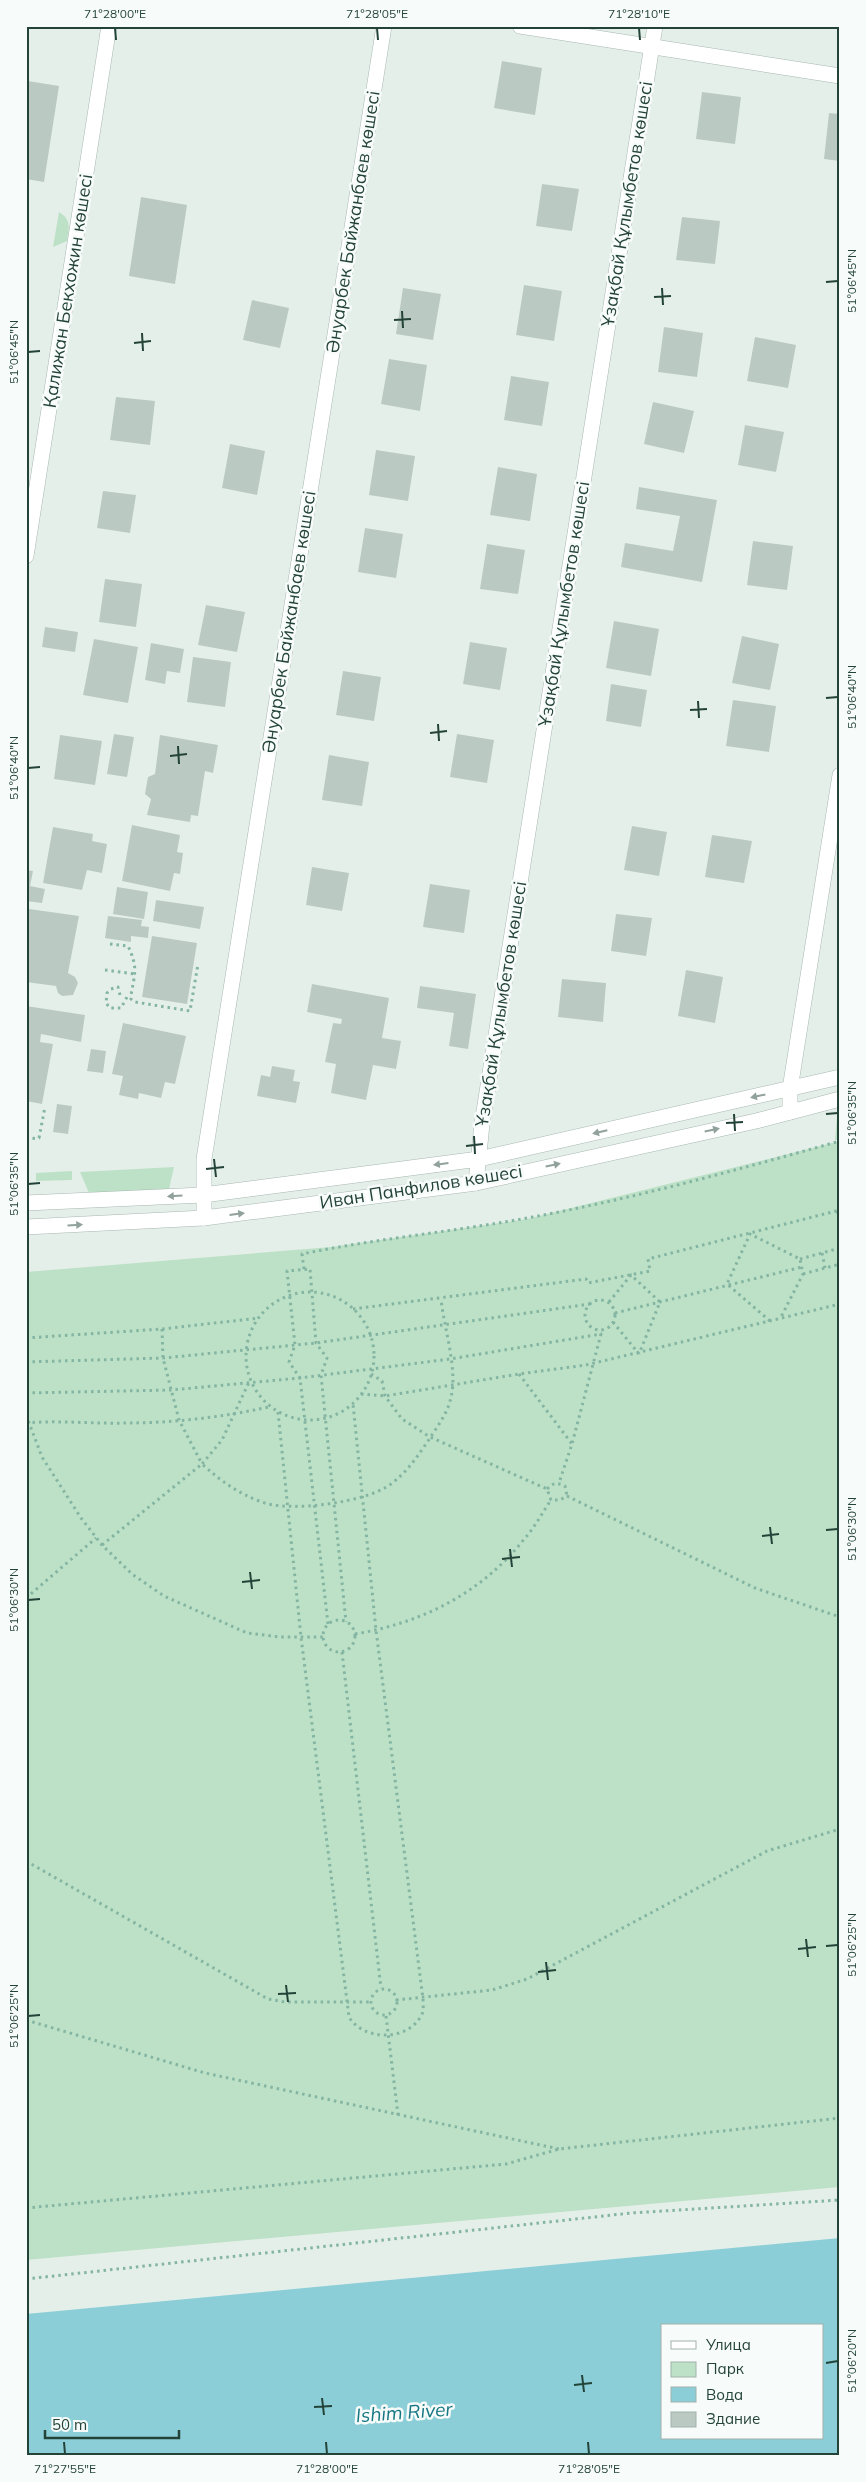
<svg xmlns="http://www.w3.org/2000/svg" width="866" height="2482" viewBox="0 0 866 2482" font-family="Mulish,sans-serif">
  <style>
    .green { fill: #bde1c6 }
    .water { fill: #8bced7; fill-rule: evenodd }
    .building { fill: #bacac3 }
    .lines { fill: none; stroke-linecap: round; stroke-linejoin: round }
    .minor-casing { stroke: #a7b8b1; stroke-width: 16 }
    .tertiary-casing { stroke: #a7b8b1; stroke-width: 16 }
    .path { stroke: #84b5a3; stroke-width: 3; stroke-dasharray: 2.5 4; stroke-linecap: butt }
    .minor { stroke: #fff; stroke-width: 15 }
    .tertiary { stroke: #fff; stroke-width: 15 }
    .oneway { fill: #91a19c }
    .ticks { fill: none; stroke: #234339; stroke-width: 2 }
    .labels { text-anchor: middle; stroke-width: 5; stroke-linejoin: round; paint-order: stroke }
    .street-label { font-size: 18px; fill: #234339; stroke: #f7fbf9 }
    .water-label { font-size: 19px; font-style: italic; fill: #177784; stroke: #f7fbf9 }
    .neatline { fill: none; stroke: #234339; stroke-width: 2 }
    .ticks-label { font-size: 12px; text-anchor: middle; fill: #234339 }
  </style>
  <rect width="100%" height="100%" fill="#e5efea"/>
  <g class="green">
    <path d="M59 212C72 220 69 228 67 241L53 247Z"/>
    <path d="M837 1116H840V1139L835 1140Z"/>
    <path d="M840 1141V2187L26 2260V1272L331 1247 527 1219Z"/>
    <path d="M174 1167 169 1189 89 1193 80 1172Z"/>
    <path d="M72 1171V1180L36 1181V1173Z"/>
  </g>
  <path class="water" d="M840 2238V2456H26V2314ZM662 2326H822V2438H662Z"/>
  <g class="building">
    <path d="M502 61 542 68 535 115 494 108Z"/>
    <path d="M28 81 59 86 44 182 26 179Z"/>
    <path d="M702 92 741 97 735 144 696 139Z"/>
    <path d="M829 113 840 114V161L824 159Z"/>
    <path d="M542 184 579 189 572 231 536 226Z"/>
    <path d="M141 197 187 205 175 284 129 276Z"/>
    <path d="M682 217 720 221 715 264 676 260Z"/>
    <path d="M524 285 562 291 554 341 516 335Z"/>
    <path d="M403 288 441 294 433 340 396 334Z"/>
    <path d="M252 300 289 308 280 348 243 340Z"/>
    <path d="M664 327 703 333 697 377 658 372Z"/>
    <path d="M755 337 796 345 788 388 747 381Z"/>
    <path d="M389 359 427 365 420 411 381 404Z"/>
    <path d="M511 376 549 382 542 426 504 420Z"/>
    <path d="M116 397 155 401 150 445 110 440Z"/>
    <path d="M653 402 694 411 684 453 644 444Z"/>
    <path d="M745 425 784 432 776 472 738 465Z"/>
    <path d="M230 444 265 451 257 495 222 488Z"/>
    <path d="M376 450 415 456 408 501 369 495Z"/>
    <path d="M498 467 537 474 530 521 490 515Z"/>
    <path d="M639 487 717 500 702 582 621 567 625 543 673 551 680 516 636 509Z"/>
    <path d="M103 491 136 495 130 533 97 528Z"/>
    <path d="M365 528 403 534 396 578 358 572Z"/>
    <path d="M753 541 793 546 787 590 747 585Z"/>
    <path d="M487 544 525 550 518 594 480 589Z"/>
    <path d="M105 579 142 584 136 627 99 622Z"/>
    <path d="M206 605 245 612 237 652 198 645Z"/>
    <path d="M614 621 659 629 651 676 606 668Z"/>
    <path d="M45 627 78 632 75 652 42 647Z"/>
    <path d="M742 636 779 644 770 690 732 683Z"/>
    <path d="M94 639 138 647 128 703 83 695Z"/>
    <path d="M470 642 507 648 500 690 463 684Z"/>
    <path d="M151 643 184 649 180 673 167 671 165 684 145 680Z"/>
    <path d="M193 657 231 662 225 707 187 702Z"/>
    <path d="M343 671 381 677 374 721 336 715Z"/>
    <path d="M611 684 647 690 641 727 606 721Z"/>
    <path d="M733 700 776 706 769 752 726 746Z"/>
    <path d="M114 734 134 737 127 777 107 774Z"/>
    <path d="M457 734 494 740 487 783 450 777Z"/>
    <path d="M60 735 102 741 95 785 54 779Z"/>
    <path d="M160 735 218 745 213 773 205 771 198 816 191 815 190 822 147 815 151 799 145 794 148 777 155 774Z"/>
    <path d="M329 755 369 762 362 806 322 800Z"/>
    <path d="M132 825 180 835 177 852 183 853 180 874 174 873 170 891 122 881Z"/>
    <path d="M632 826 667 832 659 876 624 870Z"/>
    <path d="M53 827 93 834 92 841 107 844 102 873 87 870 82 890 43 883Z"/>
    <path d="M712 835 752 841 744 883 705 877Z"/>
    <path d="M312 867 349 873 342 911 306 905Z"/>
    <path d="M26 870 33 871 30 886 45 889 42 903 26 901Z"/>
    <path d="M430 884 470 890 464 933 423 927Z"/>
    <path d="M117 887 148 892 144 919 113 914Z"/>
    <path d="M156 900 204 907 200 929 153 921Z"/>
    <path d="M29 909 79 916 68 973 75 977 78 983 73 995 62 996 58 993 56 986 26 982V926Z"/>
    <path d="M616 914 652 918 646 956 611 951Z"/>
    <path d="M108 916 142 920 141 926 149 927 148 938 131 936V942L105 938Z"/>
    <path d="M152 936 197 943 187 1004 142 997Z"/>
    <path d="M686 970 723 977 715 1023 678 1016Z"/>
    <path d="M562 979 606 983 603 1022 558 1017Z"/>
    <path d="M312 984 389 998 382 1038 401 1041 396 1069 373 1065 366 1100 331 1093 336 1064 325 1062 333 1023 341 1024 342 1019 307 1012Z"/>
    <path d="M420 986 476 994 468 1049 449 1046 454 1013 417 1008Z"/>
    <path d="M26 1006 85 1015 81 1042 41 1034 40 1042 53 1044 42 1104 26 1101Z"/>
    <path d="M123 1023 186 1036 175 1084 165 1082 161 1098 139 1093 138 1099 119 1095 123 1076 112 1074Z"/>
    <path d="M91 1049 106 1051 103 1073 87 1071Z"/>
    <path d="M272 1066 295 1070 293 1081 300 1082 296 1103 257 1096 261 1075 270 1077Z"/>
    <path d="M57 1104 72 1106 68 1134 53 1132Z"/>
  </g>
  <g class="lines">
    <g class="minor-casing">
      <g id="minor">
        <path d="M520 26 840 76"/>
        <path d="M26 556 109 26"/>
        <path d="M790 1112V1089L840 775"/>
        <path d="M476 1183 482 1124 655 26"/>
        <path d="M204 1218V1159L384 26"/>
      </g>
    </g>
    <g class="tertiary-casing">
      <g id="tertiary">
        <path d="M26 1203 203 1195 479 1159 840 1077"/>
        <path d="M26 1227 204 1218 476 1183 756 1121 840 1099"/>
      </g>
    </g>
    <g class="path">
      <path d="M110 944 128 946C138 967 135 973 131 995V999L135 1002 190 1011 198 964"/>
      <path d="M105 970 135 974"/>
      <path d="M120 995 118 987 111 989 107 993 106 1003 110 1008H121L127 997H131"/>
      <path d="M26 1139 39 1138 45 1107"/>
      <path d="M837 1211 840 1222"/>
      <path d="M822 1253 825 1268"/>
      <path d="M800 1259 840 1248"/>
      <path d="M304 1269 302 1254C380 1238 460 1231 538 1216 640 1197 740 1169 840 1141"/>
      <path d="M803 1274 840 1264"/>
      <circle cx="310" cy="1356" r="64"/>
      <circle cx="600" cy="1315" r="15"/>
      <path d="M609 1302 631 1275 660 1302 639 1354"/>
      <path d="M353 1309 586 1279 588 1283 650 1271 648 1259 840 1210"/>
      <path d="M615 1313 802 1267"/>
      <path d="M770 1321 727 1284 750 1234 800 1259 803 1274 780 1319"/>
      <path d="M613 1322 639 1354"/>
      <path d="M162 1329 163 1358 179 1420 202 1464 222 1440 249 1382"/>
      <path d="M26 1338 162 1329 259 1318"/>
      <path d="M26 1362 163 1358 316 1343 590 1304"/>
      <path d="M371 1374 382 1381 385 1396 402 1419 430 1437 547 1489 551 1500H560L567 1496 755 1588 840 1617"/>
      <path d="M519 1374 572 1444"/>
      <path d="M26 1393 171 1390 300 1378 450 1359 601 1334 572 1444 559 1483"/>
      <path d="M361 1394 385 1396 519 1374 586 1365 840 1304"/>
      <path d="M278 1412 301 1637 349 2017C363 2041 409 2042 422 2014 424 2010 423 2003 423 1999L376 1630 353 1404"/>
      <path d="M26 1415 42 1457 81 1518 102 1545 132 1574 164 1596 247 1633 280 1637H323"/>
      <path d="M26 1423C59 1420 93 1424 126 1423 174 1423 223 1417 269 1407"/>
      <path d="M547 1489C553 1483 556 1482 565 1486L567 1496"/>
      <path d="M102 1545 202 1464C221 1481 237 1493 262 1502 290 1513 368 1502 391 1484 407 1472 417 1457 428 1441 437 1427 448 1413 451 1397 458 1370 444 1328 441 1299"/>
      <path d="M26 1598 96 1538"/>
      <circle cx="339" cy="1636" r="16"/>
      <path d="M328 1624 300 1378 289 1362 295 1345 287 1271 310 1269 316 1343 327 1358 321 1375 346 1622"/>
      <path d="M355 1634C422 1623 482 1593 525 1538 535 1527 542 1513 551 1500"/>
      <path d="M342 1652 381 1988"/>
      <path d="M26 1861 268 1999 285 2002H371"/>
      <circle cx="384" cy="2002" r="13"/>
      <path d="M396 2000 492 1990 527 1979 767 1851 840 1829"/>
      <path d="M386 2016 398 2115"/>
      <path d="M26 2020 205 2073 559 2149"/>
      <path d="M26 2208 506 2164 559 2149 840 2118"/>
      <path d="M26 2279 631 2213 840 2200"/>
    </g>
    <use href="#minor" class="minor"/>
    <use href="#tertiary" class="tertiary"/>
  </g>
  <defs><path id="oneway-solid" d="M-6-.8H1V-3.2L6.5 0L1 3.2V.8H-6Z" transform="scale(1.25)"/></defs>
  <g class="oneway">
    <use href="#oneway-solid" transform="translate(758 1096) rotate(168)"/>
    <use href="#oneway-solid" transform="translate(712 1130) rotate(-12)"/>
    <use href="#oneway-solid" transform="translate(600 1132) rotate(167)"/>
    <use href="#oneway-solid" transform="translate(441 1164) rotate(173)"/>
    <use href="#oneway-solid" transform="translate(553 1165) rotate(-12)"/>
    <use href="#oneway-solid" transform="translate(175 1196) rotate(177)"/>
    <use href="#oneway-solid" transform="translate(237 1214) rotate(-7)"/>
    <use href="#oneway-solid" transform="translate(75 1225) rotate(-3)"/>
  </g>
  <path class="ticks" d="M115 28 116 40M377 28 378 40M639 28 640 40M826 282 838 281M662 288 663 305M654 297 671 296M402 311 403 328M394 320 411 319M142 333 143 351M134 343 151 341M28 352 40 351M826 698 838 697M698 701 699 718M690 710 707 709M438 724 439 741M430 733 447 731M178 746 179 764M170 756 187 754M28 768 40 767M734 1114 735 1131M826 1114 838 1113M726 1123 743 1122M474 1136 475 1154M466 1146 483 1144M214 1159 216 1177M206 1169 224 1167M28 1184 40 1183M770 1527 772 1544M826 1530 838 1529M762 1536 779 1534M510 1549 512 1567M502 1559 520 1557M250 1572 252 1589M242 1582 260 1580M28 1600 40 1599M806 1939 808 1957M826 1946 838 1945M798 1949 816 1947M546 1962 548 1980M538 1972 556 1970M286 1985 288 2002M278 1994 296 1993M28 2016 40 2015M826 2363 838 2361M582 2375 584 2392M574 2385 592 2383M322 2398 324 2415M314 2407 332 2406M64 2442 65 2454M326 2442 327 2454M588 2442 589 2454"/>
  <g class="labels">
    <g class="street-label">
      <text transform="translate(627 204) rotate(-81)" y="6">Ұзақбай Құлымбетов көшесі</text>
      <text transform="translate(353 222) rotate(-81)" y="6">Әнуарбек Байжанбаев көшесі</text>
      <text transform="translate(68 291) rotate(-81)" y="6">Қалижан Бекхожин көшесі</text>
      <text transform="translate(564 604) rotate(-81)" y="6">Ұзақбай Құлымбетов көшесі</text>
      <text transform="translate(289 622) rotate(-81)" y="6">Әнуарбек Байжанбаев көшесі</text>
      <text transform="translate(501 1004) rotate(-81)" y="6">Ұзақбай Құлымбетов көшесі</text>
      <text transform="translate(421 1187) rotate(-9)" y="6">Иван Панфилов көшесі</text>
    </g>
    <g class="water-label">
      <text transform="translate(404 2412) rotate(-4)" y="7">Ishim River</text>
    </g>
  </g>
  <rect width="866" height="2482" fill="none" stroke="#f7fbf9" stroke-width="55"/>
  <rect x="661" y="2324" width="162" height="115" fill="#f7fbf9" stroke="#a2b1ac"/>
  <rect x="671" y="2341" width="25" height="8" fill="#ffffff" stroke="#a2b1ac"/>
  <text x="706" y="2350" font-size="15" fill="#234339">Улица</text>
  <rect x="671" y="2362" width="25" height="15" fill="#bde1c6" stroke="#a2b1ac"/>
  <text x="706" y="2374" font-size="15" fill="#234339">Парк</text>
  <rect x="671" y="2387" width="25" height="15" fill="#8bced7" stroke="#a2b1ac"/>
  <text x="706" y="2400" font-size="15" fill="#234339">Вода</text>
  <rect x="671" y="2412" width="25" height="15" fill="#bacac3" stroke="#a2b1ac"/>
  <text x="706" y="2424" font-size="15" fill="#234339">Здание</text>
  <path d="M45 2430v8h134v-8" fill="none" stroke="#234339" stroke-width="2.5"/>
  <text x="52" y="2430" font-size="15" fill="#234339" stroke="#f7fbf9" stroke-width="4" paint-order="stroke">50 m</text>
  <rect x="28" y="28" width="810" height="2426" class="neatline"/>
  <g class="ticks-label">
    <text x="115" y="18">71°28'00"E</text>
    <text x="377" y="18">71°28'05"E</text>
    <text x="639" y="18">71°28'10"E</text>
    <text transform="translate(852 281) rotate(-90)" y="4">51°06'45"N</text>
    <text transform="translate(14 352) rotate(-90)" y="4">51°06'45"N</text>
    <text transform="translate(852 697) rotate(-90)" y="4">51°06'40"N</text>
    <text transform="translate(14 768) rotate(-90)" y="4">51°06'40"N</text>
    <text transform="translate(852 1113) rotate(-90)" y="4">51°06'35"N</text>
    <text transform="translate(14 1184) rotate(-90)" y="4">51°06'35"N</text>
    <text transform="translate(852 1529) rotate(-90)" y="4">51°06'30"N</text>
    <text transform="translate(14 1600) rotate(-90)" y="4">51°06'30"N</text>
    <text transform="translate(852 1945) rotate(-90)" y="4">51°06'25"N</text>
    <text transform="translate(14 2016) rotate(-90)" y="4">51°06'25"N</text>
    <text transform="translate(852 2361) rotate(-90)" y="4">51°06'20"N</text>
    <text x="65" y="2473">71°27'55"E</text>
    <text x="327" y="2473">71°28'00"E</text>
    <text x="589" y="2473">71°28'05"E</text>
  </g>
</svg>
